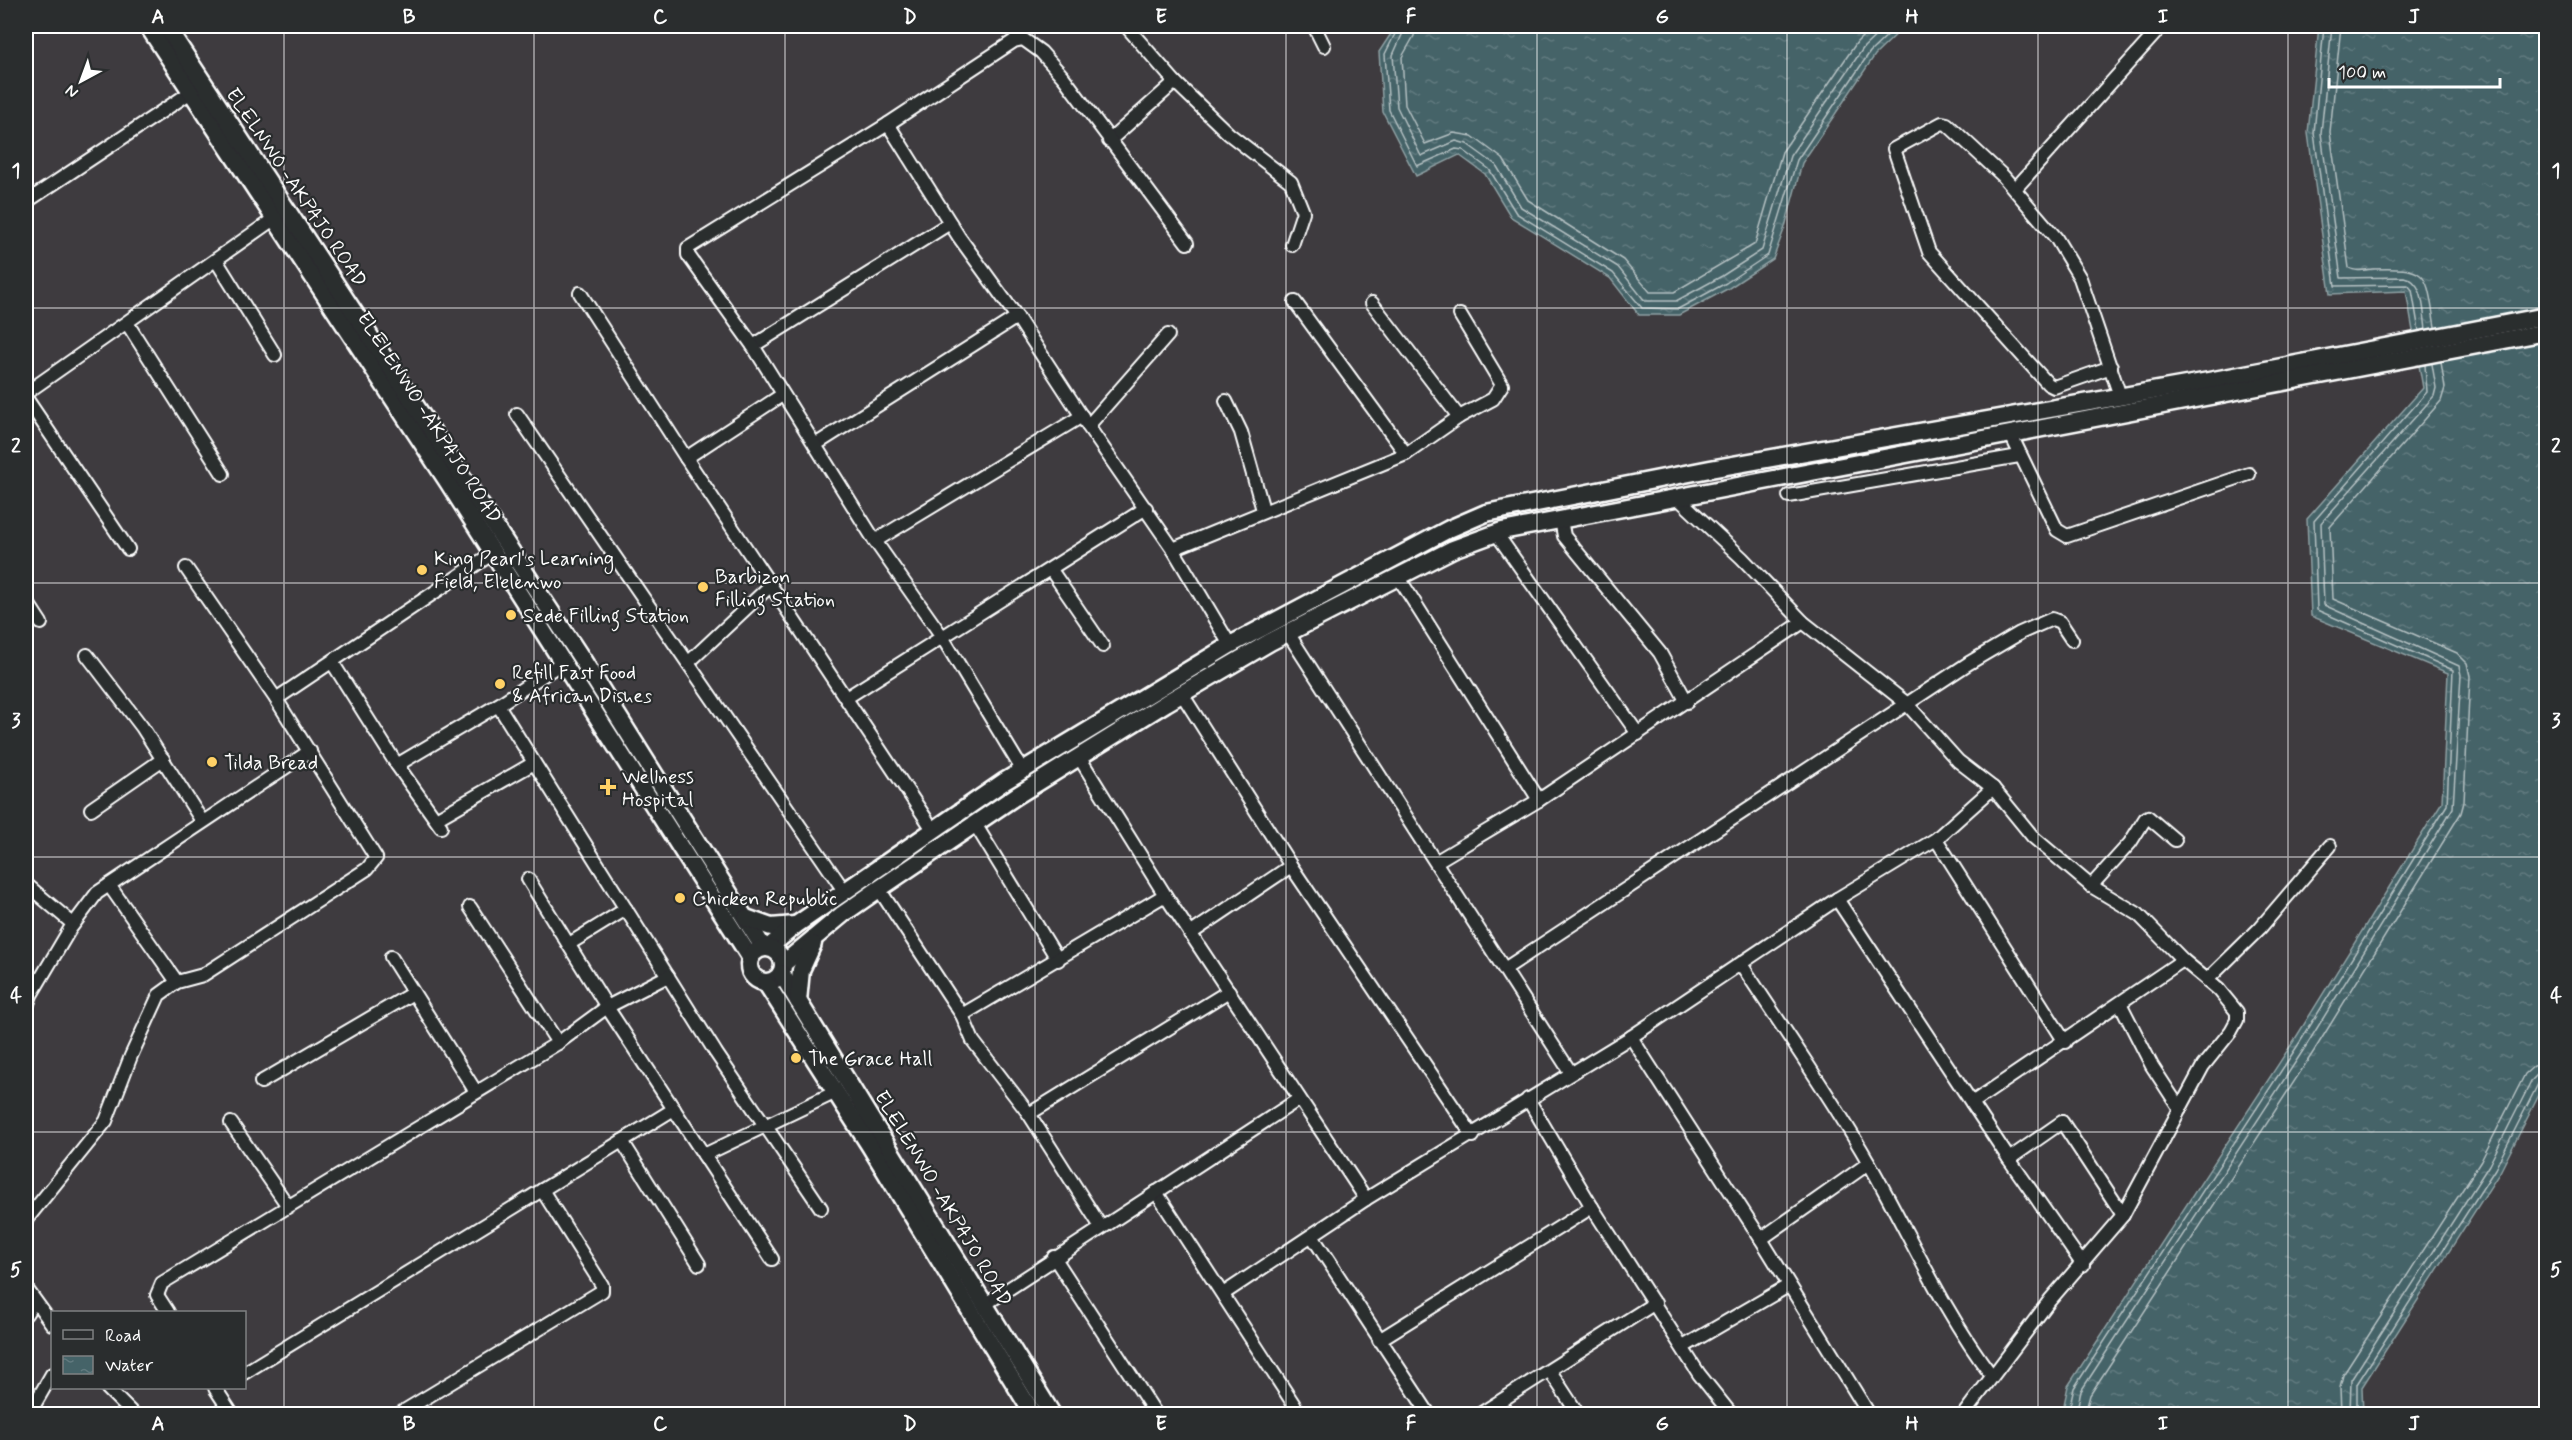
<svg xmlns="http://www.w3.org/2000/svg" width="2572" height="1440" viewBox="0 0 2572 1440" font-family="Mynerve,sans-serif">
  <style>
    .water { fill: url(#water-ripples); stroke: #8fa1a4; stroke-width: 1.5 }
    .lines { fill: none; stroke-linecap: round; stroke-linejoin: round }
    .shore { stroke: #b5c1c3; stroke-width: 1.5 }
    .street-casing { stroke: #fff; stroke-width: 16 }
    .secondary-casing { stroke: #fff; stroke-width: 21 }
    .street { stroke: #2a2d2e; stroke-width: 12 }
    .secondary { stroke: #2a2d2e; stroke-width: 16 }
    .grid { fill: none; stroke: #fff; stroke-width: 1.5; stroke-opacity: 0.55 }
    .poi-dot { fill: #ffd166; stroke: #2a2d2e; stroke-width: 2 }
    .labels { text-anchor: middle; stroke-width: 4.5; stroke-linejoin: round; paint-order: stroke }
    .street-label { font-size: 20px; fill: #fff; stroke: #2a2d2e }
    .poi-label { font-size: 20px; fill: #fff; stroke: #2a2d2e; text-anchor: start }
    .neatline { fill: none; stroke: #fff; stroke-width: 2 }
    .grid-label { font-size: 20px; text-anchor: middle; font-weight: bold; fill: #fff }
  </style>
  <defs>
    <pattern id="water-ripples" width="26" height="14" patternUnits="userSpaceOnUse" patternTransform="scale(1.5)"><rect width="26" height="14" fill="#456368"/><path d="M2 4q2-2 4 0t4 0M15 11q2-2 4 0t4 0" fill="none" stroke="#617a7f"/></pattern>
  </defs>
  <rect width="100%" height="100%" fill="#3e3b3f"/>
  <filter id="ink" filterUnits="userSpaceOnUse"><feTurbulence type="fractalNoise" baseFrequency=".0167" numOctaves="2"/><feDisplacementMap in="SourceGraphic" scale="12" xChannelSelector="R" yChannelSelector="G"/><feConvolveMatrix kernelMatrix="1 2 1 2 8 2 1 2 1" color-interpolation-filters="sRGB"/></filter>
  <g filter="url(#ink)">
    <g class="water">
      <path d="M1396 26H1905L1875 55 1802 163 1785 227 1773 259 1729 288 1679 315H1639L1610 278 1511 217 1485 174 1459 155 1416 176 1383 112 1379 52Z"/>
      <path d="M2319 26H2546V1081L2500 1172 2362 1387 2363 1414H2062L2068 1386 2295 1039 2442 802 2448 673 2311 616 2307 519 2423 388 2406 291 2330 294 2308 133Z"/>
    </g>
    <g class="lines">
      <g class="shore">
        <path d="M1399 26 1385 54 1389 110 1417 166 1456 149 1463 150 1489 169 1516 213 1613 273 1642 308 1678 309 1726 283 1768 255 1797 160 1870 52 1897 26"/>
        <path d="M1406 26 1393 55 1397 107 1421 156 1456 141 1467 144 1496 165 1521 207 1618 267 1645 301H1676L1722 276 1762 250 1790 156 1864 47 1886 26"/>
        <path d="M1415 26 1414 36 1402 57 1405 105 1425 144 1454 133 1472 136 1503 159 1528 200 1623 260 1650 292H1674L1755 244 1782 152 1857 42 1873 26"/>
        <path d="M2324 26 2314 133 2335 286 2408 285 2412 290 2419 331"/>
        <path d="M2332 26 2321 133 2341 278 2404 277C2425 281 2423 312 2426 329"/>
        <path d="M2341 26 2330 132 2349 268C2355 272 2364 270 2372 269 2431 267 2426 273 2435 327"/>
        <path d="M2068 1414 2074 1388 2300 1042 2447 805 2453 670 2317 610 2314 521 2427 392 2425 365"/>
        <path d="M2076 1414 2081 1391 2306 1046 2453 808 2461 675 2459 666 2324 605 2321 523 2434 396 2436 388 2432 364"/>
        <path d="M2085 1414 2090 1395 2314 1051 2461 813 2464 802 2470 676 2467 663 2457 653 2333 599 2330 527 2441 401 2445 388 2441 362"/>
        <path d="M2341 1414 2340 1387 2343 1375 2481 1161 2525 1074 2534 1066 2546 1064"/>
        <path d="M2350 1414 2351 1380 2489 1165 2532 1080 2538 1074 2546 1073"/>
        <path d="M2357 1414V1384L2495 1169 2538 1084 2546 1080"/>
      </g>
      <g class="street-casing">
        <g id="street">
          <path d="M1126 26 1175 82 1229 134 1291 182 1303 212 1292 245"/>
          <path d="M1314 26 1324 46"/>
          <path d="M888 124 959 237 1017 317 1088 426 1173 549 1230 645"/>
          <path d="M1109 141 1175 82"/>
          <path d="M2015 189 2162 26"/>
          <path d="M26 202 191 92"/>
          <path d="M216 260 275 355"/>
          <path d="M580 293 686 458 934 831"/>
          <path d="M1372 303 1459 417"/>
          <path d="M127 323 223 474"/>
          <path d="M753 346 950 223"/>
          <path d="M2111 367 2054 387 2048 384 1929 252 1894 149 1942 123 1947 124 2003 176 2056 238 2080 278 2120 396"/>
          <path d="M26 393 275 218"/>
          <path d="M26 398 128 549"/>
          <path d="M1226 401 1241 432 1263 510"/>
          <path d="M517 414 845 892"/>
          <path d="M1088 426 1168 335"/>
          <path d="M2011 435 2057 530 2067 536 2249 474"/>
          <path d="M815 445 1017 317"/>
          <path d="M1406 454 1459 417 1493 399 1502 385 1460 315"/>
          <path d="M686 458 782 395"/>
          <path d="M1789 496 2019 456"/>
          <path d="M1678 498 1742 558 1803 622 1906 703 1958 761 1993 788 2033 837 2091 886 2138 914 2183 960 2219 990 2237 1012V1020L2231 1031 2203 1066 2123 1215 2050 1300 1964 1414"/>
          <path d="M1561 520 1564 536 1660 653 1687 702"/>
          <path d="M1496 533 1638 734"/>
          <path d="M875 541 1082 416"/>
          <path d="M1173 549 1406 454 1295 302"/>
          <path d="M1051 570 1103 646"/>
          <path d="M1399 578 1539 800"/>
          <path d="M26 600 41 623"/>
          <path d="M1288 633 1571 1073"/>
          <path d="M87 655 142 727 202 821"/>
          <path d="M332 662 397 765 441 827"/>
          <path d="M689 662 771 585"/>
          <path d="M1182 694 1291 866 1473 1136"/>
          <path d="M846 698 1146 508"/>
          <path d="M276 699 493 553"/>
          <path d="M498 705 716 1053 821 1208"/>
          <path d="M1079 757 1165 895 1366 1199"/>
          <path d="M397 765 498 705 563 662"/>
          <path d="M1023 771 941 635 875 541 753 346 688 255V248L888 124 1014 41 1023 39 1041 52 1064 78 1187 243"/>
          <path d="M91 809 163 759"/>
          <path d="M436 819 534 763"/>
          <path d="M975 824 1058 960"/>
          <path d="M1936 839 2065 1042"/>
          <path d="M1437 861 1539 800 1803 622"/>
          <path d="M528 879 607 1007 772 1259"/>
          <path d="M26 884 73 924"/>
          <path d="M109 885 177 982"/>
          <path d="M2091 886 2130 843 2145 819 2148 817 2175 840"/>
          <path d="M879 889 962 1015 973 1041 1029 1114 1101 1227"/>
          <path d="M1837 899 2009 1159 2083 1265"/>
          <path d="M470 907 558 1043"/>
          <path d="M1190 934 1291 866"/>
          <path d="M569 944 626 909"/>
          <path d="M391 957 476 1092"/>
          <path d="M1741 964C1784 1030 1830 1095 1869 1163 1910 1235 1942 1310 1992 1376"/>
          <path d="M1506 968 1969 663 2020 633 2052 619 2060 622 2072 640"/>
          <path d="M2207 980 2260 928 2330 846"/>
          <path d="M2121 1005 2152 1066 2180 1109"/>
          <path d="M26 1009 31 995 70 929 97 893 310 751"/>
          <path d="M962 1015 1165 895"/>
          <path d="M1631 1037 1761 1239 1869 1414"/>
          <path d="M261 1082 413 993"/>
          <path d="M1528 1099 1592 1207 1699 1374 1731 1414"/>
          <path d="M1972 1103 2183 960"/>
          <path d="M1029 1114 1229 991"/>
          <path d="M231 1123 288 1206"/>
          <path d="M622 1141 699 1264"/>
          <path d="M704 1155 836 1092"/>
          <path d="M2009 1159 2062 1122 2123 1215"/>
          <path d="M1156 1192 1300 1414"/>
          <path d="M26 1220 106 1121 131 1056 159 995 177 982 203 975 367 869 376 858 276 699 186 568"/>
          <path d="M1312 1236 1429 1414"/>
          <path d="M1761 1239 1869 1163"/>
          <path d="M1054 1257 1156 1414"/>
          <path d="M26 1288 52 1324"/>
          <path d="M1223 1294 1366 1199 1631 1037 1837 899 1936 839 1993 788"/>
          <path d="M984 1305 1299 1099"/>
          <path d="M168 1312 157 1295 162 1283 558 1043 607 1007 668 976"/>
          <path d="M26 1314 34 1301"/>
          <path d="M1379 1340 1592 1207"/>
          <path d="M1683 1347 1788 1286"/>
          <path d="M1550 1371 1578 1414"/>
          <path d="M244 1373 674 1109"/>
          <path d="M107 1388 133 1414"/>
          <path d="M215 1388 232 1414"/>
          <path d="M29 1414 52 1374"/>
          <path d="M399 1414 602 1291V1285L542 1190"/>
          <path d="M1480 1414 1655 1303"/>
        </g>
      </g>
      <g class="secondary-casing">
        <g id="secondary">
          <path d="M148 26 448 482 750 957"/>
          <path d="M166 26 582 659 763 947"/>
          <path d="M746 918 771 927 795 925"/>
          <path d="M769 947 796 925 1005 781 1230 645 1449 529 1486 513 1710 469 2209 381 2546 316"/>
          <circle cx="766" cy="965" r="17"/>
          <path d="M783 964 843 914 879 889 1016 796 1166 703 1270 642 1453 549 1502 531 2546 332"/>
          <path d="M781 973 1052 1414"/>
          <path d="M766 983 870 1146 1033 1414"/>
          <path d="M798 1001 801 970 813 944"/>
        </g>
      </g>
      <use href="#street" class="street"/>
      <use href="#secondary" class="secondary"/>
    </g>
  </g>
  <path class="grid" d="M284 26V1414M534 26V1414M785 26V1414M1035 26V1414M1286 26V1414M1537 26V1414M1787 26V1414M2038 26V1414M2288 26V1414M26 308H2546M26 583H2546M26 857H2546M26 1132H2546"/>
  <g class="poi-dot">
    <circle cx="422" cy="570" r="6"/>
    <circle cx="703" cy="587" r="6"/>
    <circle cx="511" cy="615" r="6"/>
    <circle cx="500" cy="684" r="6"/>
    <circle cx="212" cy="762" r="6"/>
    <path d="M605 778h6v6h6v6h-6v6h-6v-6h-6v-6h6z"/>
    <circle cx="680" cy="898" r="6"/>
    <circle cx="796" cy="1058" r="6"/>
  </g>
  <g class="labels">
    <g class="street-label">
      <text transform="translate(297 187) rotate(56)" y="7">ELELNWO -AKPAJO ROAD</text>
      <text transform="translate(430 417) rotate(57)" y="7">ELELENWO -AKPAJO ROAD</text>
      <text transform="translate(944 1198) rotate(59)" y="7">ELELENWO -AKPAJO ROAD</text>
    </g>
    <g class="poi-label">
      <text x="434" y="565">King Pearl's Learning<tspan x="434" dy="23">Field, Elelenwo</tspan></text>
      <text x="715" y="583">Barbizon<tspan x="715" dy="23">Filling Station</tspan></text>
      <text x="523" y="622">Sede Filling Station</text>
      <text x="512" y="679">Refill Fast Food<tspan x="512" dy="23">&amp; African Dishes</tspan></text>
      <text x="224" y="769">Tilda Bread</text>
      <text x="622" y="783">Wellness<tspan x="622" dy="23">Hospital</tspan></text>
      <text x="692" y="905">Chicken Republic</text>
      <text x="808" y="1065">The Grace Hall</text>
    </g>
  </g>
  <rect width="2572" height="1440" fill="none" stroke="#2a2d2e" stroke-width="66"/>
  <rect x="51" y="1311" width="195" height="78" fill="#2a2d2e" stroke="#7f8182" stroke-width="1.5"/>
  <rect x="63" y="1330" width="30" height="9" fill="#2a2d2e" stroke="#7f8182" stroke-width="1.5"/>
  <text x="105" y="1341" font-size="18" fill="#ffffff">Road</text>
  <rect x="63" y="1356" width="30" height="18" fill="url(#water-ripples)" stroke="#7f8182" stroke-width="1.5"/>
  <text x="105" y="1371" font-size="18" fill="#ffffff">Water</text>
  <g transform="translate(81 81) rotate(221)" stroke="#2a2d2e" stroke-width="4.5" paint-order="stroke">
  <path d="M0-4.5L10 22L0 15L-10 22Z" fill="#ffffff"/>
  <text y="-9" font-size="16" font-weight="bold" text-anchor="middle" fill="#ffffff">N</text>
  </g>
  <path d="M2329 78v9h171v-9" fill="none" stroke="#ffffff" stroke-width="3"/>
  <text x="2338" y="78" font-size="18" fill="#ffffff" stroke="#2a2d2e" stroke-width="4.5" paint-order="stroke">100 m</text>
  <rect x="33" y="33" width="2506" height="1374" class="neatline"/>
  <g class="grid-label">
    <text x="158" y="23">A</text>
    <text x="409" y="23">B</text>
    <text x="660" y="23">C</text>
    <text x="910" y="23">D</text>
    <text x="1161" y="23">E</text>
    <text x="1411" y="23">F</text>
    <text x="1662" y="23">G</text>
    <text x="1912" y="23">H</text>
    <text x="2163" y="23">I</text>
    <text x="2414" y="23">J</text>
    <text x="16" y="177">1</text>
    <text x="2556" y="177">1</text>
    <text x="16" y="452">2</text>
    <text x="2556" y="452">2</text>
    <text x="16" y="727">3</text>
    <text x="2556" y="727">3</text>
    <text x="16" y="1002">4</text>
    <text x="2556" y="1002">4</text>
    <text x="16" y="1276">5</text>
    <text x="2556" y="1276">5</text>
    <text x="158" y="1430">A</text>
    <text x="409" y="1430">B</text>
    <text x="660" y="1430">C</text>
    <text x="910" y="1430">D</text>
    <text x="1161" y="1430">E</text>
    <text x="1411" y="1430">F</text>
    <text x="1662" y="1430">G</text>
    <text x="1912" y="1430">H</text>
    <text x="2163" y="1430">I</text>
    <text x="2414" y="1430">J</text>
  </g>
</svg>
